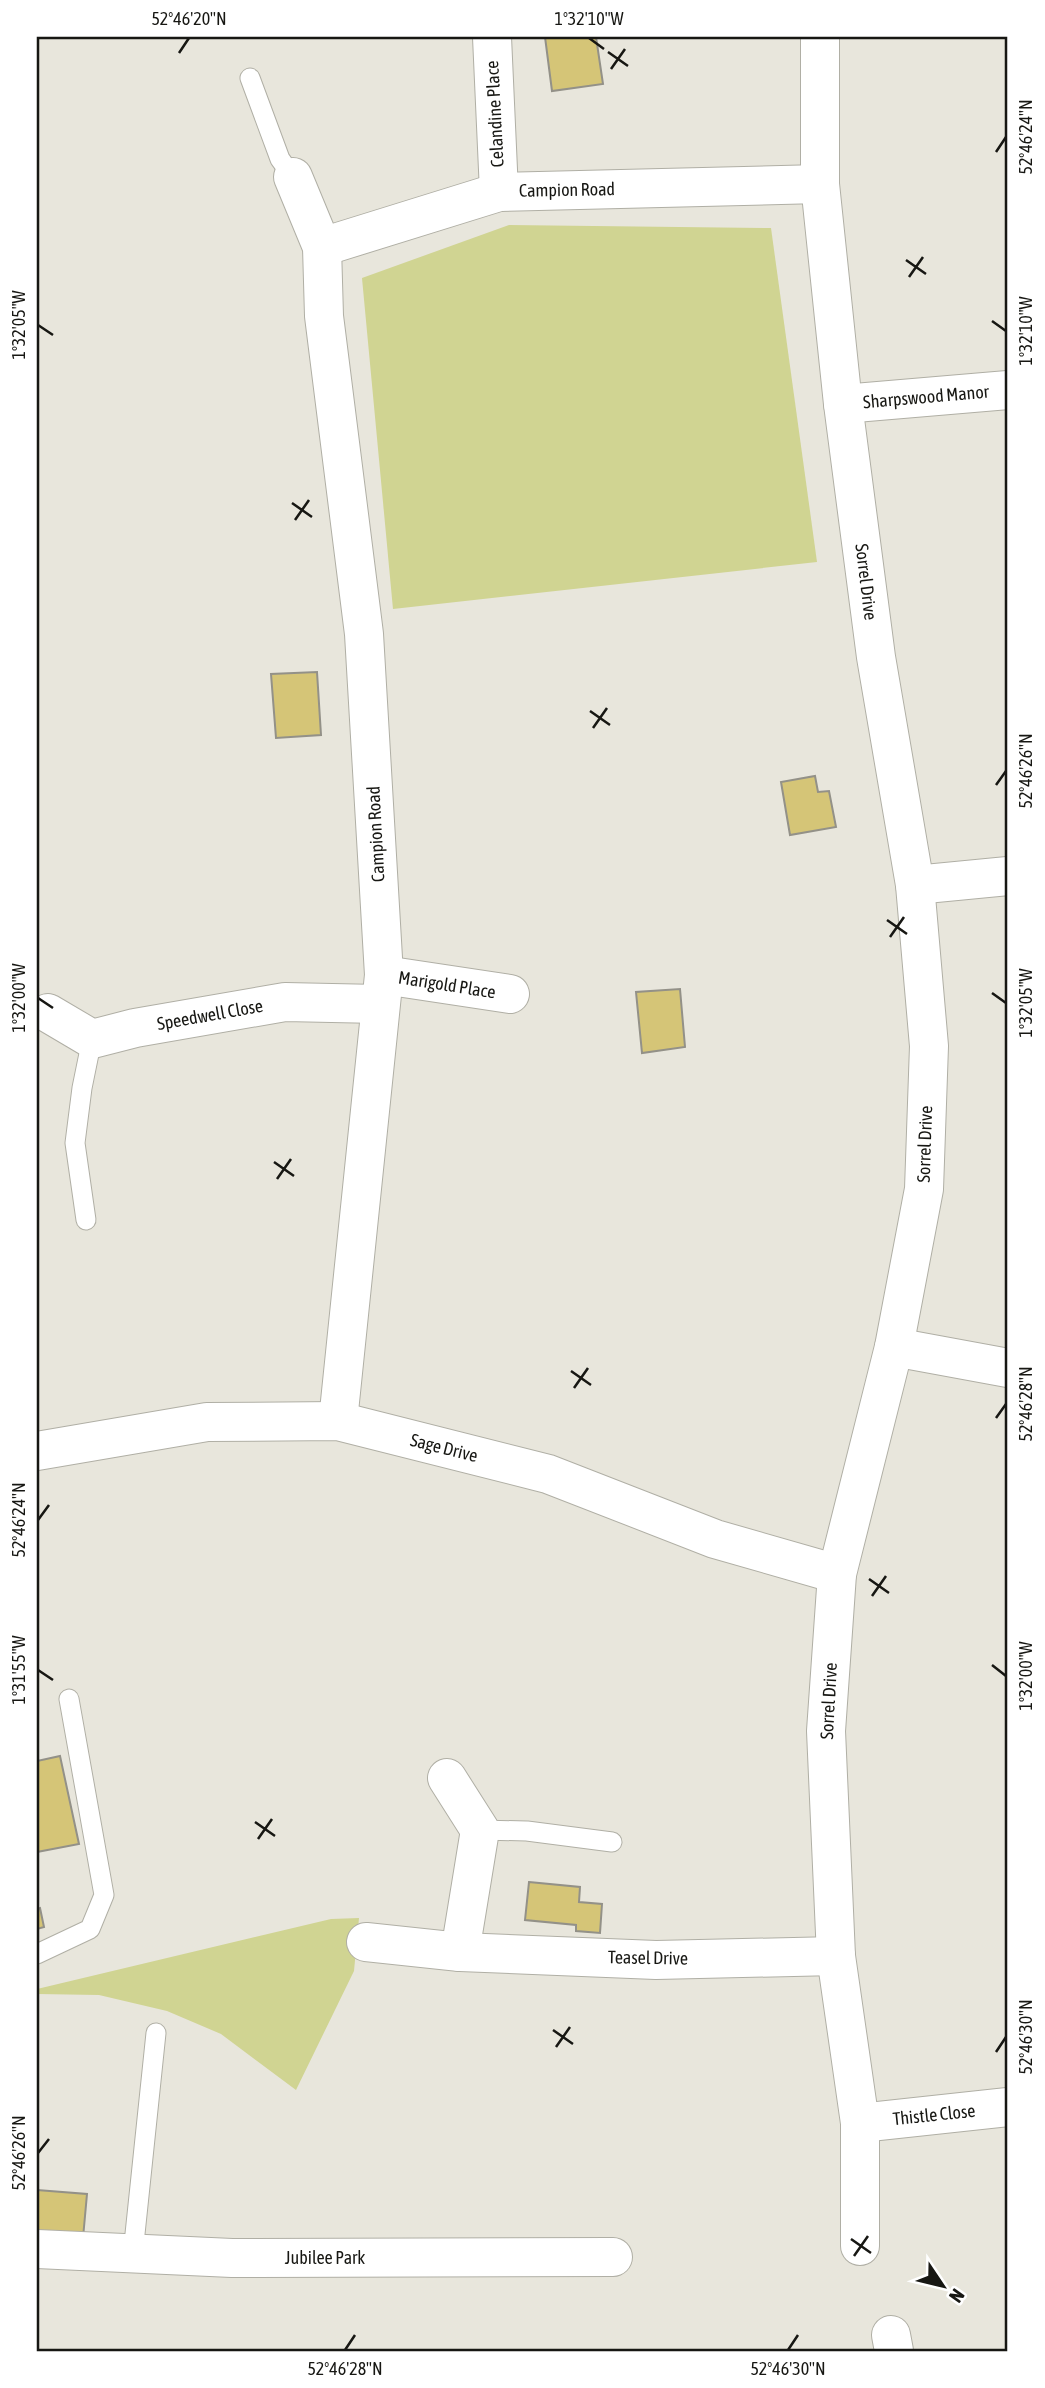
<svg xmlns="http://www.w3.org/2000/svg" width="1045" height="2388" viewBox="0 0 1045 2388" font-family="'Asap Condensed',sans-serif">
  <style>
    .green { fill: #d0d492 }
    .building { fill: #d5c577; stroke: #939188; stroke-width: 2 }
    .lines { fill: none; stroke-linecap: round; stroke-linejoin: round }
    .lane-casing { stroke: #b0afa5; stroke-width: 21 }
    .street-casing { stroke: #b0afa5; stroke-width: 40 }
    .lane { stroke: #fff; stroke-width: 19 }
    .street { stroke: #fff; stroke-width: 38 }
    .ticks { fill: none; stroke: #171713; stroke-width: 2.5 }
    .labels { text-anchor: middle; stroke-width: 7; stroke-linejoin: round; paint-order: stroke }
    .street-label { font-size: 18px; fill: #171713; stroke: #fff }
    .neatline { fill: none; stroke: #171713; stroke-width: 2.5 }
    .ticks-label { font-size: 18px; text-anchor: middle; fill: #171713 }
  </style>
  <rect width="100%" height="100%" fill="#e8e6dc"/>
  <g class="green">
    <path d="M509 225 771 228 817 562 393 609 362 278Z"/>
    <path d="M359 1918 354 1971 296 2090 221 2034 167 2011 99 1995 37 1994V1989L331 1919Z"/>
  </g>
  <g class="building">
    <path d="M545 37H596L603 84 552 91Z"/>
    <path d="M317 672 321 735 276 738 271 674Z"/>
    <path d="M815 776 818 792 829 791 836 827 790 835 781 782Z"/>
    <path d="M680 989 685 1047 642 1053 636 992Z"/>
    <path d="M60 1756 79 1844 37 1852V1761Z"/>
    <path d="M529 1882 580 1887 579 1902 602 1904 600 1933 576 1931V1925L525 1920Z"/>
    <path d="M40 1908 44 1927 37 1929V1909Z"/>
    <path d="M37 2190 87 2194 83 2238 37 2234Z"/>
  </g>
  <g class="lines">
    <g class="lane-casing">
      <g id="lane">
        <path d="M250 78 280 159 293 177"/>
        <path d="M86 1220 75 1143 82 1088 92 1039"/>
        <path d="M480 1830 527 1831 612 1842"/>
        <path d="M37 1954 90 1929 104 1895 69 1699"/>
        <path d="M133 2253 156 2033"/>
      </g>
    </g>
    <g class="street-casing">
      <g id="street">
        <path d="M492 37 499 192"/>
        <path d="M820 37V184L843 404 876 657 915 885 929 1046 924 1189 894 1347 837 1574 826 1731 836 1956 860 2123V2246"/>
        <path d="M293 177 322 247 324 316 364 634 384 975 338 1421"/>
        <path d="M322 247 499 192 820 184"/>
        <path d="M843 404 1008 390"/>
        <path d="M915 885 1008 876"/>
        <path d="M384 975 510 994"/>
        <path d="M48 1013 92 1039 135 1028 285 1002 379 1004"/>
        <path d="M894 1347 1008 1368"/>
        <path d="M37 1451 207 1422 338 1421 548 1474 715 1539 837 1574"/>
        <path d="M447 1778 480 1830 460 1952"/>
        <path d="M366 1942 460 1952 656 1960 836 1956"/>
        <path d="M860 2123 1008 2107"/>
        <path d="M37 2249 232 2258 613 2257"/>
        <path d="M891 2335 894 2351"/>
      </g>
    </g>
    <use href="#lane" class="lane"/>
    <use href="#street" class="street"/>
  </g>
  <path class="ticks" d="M589 38 604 49M608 52 628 66M179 53 189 38M611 69 625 49M996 152 1006 137M906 260 926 274M909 277 923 257M992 321 1006 331M38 325 53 335M292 503 312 517M295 520 309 500M590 711 610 725M593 728 607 708M996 785 1006 771M887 920 907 934M890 937 904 917M992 993 1006 1003M38 998 53 1008M274 1162 294 1176M277 1179 291 1159M571 1371 591 1385M574 1388 588 1368M996 1418 1006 1404M38 1520 49 1505M869 1579 889 1593M872 1596 886 1576M992 1665 1006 1676M38 1670 53 1680M255 1822 275 1836M258 1839 272 1819M553 2030 573 2044M556 2047 570 2027M996 2052 1006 2037M38 2153 49 2139M851 2239 871 2253M854 2256 868 2236M345 2350 355 2335M788 2350 798 2335"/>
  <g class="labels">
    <g class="street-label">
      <text transform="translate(495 114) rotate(-93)" y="6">Celandine Place</text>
      <text transform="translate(567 190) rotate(-1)" y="6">Campion Road</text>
      <text transform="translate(926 397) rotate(-5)" y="6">Sharpswood Manor</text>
      <text transform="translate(866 582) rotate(83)" y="6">Sorrel Drive</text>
      <text transform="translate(376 834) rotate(-93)" y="6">Campion Road</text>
      <text transform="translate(447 985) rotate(9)" y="6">Marigold Place</text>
      <text transform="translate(210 1015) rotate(-10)" y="6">Speedwell Close</text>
      <text transform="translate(925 1144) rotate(-88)" y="6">Sorrel Drive</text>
      <text transform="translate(444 1448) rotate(14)" y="6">Sage Drive</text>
      <text transform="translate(829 1701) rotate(-87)" y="6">Sorrel Drive</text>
      <text transform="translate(648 1958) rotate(1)" y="6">Teasel Drive</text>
      <text transform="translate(934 2115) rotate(-6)" y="6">Thistle Close</text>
      <text x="325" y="2264">Jubilee Park</text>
    </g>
  </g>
  <rect width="1045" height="2388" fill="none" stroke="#ffffff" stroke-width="77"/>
  <g transform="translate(943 2286) rotate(125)" stroke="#ffffff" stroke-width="5" paint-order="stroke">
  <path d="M0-5L12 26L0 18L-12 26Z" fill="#171713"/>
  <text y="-10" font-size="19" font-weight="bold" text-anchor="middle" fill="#171713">N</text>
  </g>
  <rect x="38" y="38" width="968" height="2312" class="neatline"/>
  <g class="ticks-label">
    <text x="189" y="25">52°46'20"N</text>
    <text x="589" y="25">1°32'10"W</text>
    <text transform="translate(1026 137) rotate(-90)" y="6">52°46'24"N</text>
    <text transform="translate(19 325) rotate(-90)" y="6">1°32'05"W</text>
    <text transform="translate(1026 331) rotate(-90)" y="6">1°32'10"W</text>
    <text transform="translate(1026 771) rotate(-90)" y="6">52°46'26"N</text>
    <text transform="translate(19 998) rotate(-90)" y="6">1°32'00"W</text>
    <text transform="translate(1026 1003) rotate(-90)" y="6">1°32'05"W</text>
    <text transform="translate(1026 1404) rotate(-90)" y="6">52°46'28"N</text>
    <text transform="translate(19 1520) rotate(-90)" y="6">52°46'24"N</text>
    <text transform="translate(19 1670) rotate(-90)" y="6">1°31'55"W</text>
    <text transform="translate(1026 1676) rotate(-90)" y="6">1°32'00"W</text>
    <text transform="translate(1026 2037) rotate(-90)" y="6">52°46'30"N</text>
    <text transform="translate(19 2153) rotate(-90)" y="6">52°46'26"N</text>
    <text x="345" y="2375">52°46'28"N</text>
    <text x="788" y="2375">52°46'30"N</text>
  </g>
</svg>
